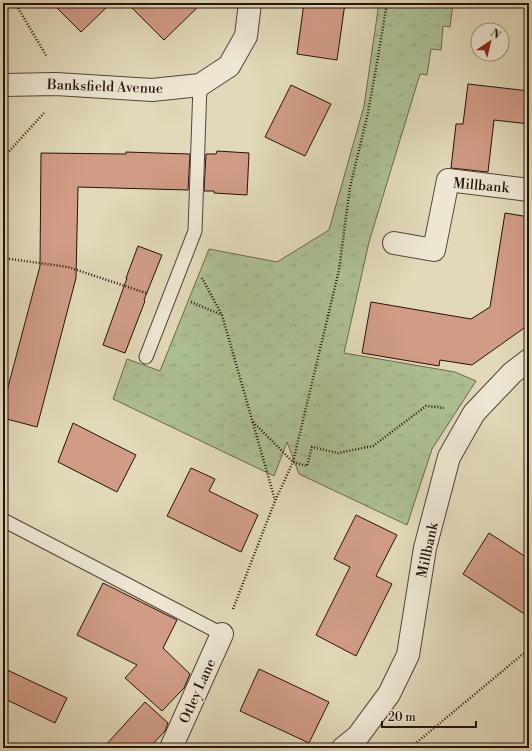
<svg xmlns="http://www.w3.org/2000/svg" width="532" height="751" viewBox="0 0 532 751" font-family="'Libre Bodoni',serif">
  <style>
    .grass { fill: url(#grass-tufts); stroke: #686950 }
    .building { fill: #d09c86; stroke: #25120b }
    .lines { fill: none; stroke-linecap: round; stroke-linejoin: round }
    .lane-casing { stroke: #544436; stroke-width: 15 }
    .street-casing { stroke: #544436; stroke-width: 24 }
    .path { stroke: #25120b; stroke-width: 2.5; stroke-dasharray: 1 2; stroke-linecap: butt }
    .lane { stroke: #ece6d2; stroke-width: 13 }
    .street { stroke: #ece6d2; stroke-width: 22 }
    .labels { text-anchor: middle; stroke-width: 3; stroke-linejoin: round; paint-order: stroke }
    .street-label { font-size: 14px; fill: #25120b; stroke: #ece6d2 }
  </style>
  <defs>
    <pattern id="grass-tufts" width="24" height="20" patternUnits="userSpaceOnUse"><rect width="24" height="20" fill="#acc094"/><path d="M3 7l-1-3M5 7V3M7 7l1-3M15 17l-1-3M17 17v-4M19 17l1-3" fill="none" stroke="#94a47e"/></pattern>
  </defs>
  <rect width="100%" height="100%" fill="#e1d9b9"/>
  <filter id="stains"><feTurbulence type="fractalNoise" baseFrequency=".005" numOctaves="4"/><feColorMatrix values="0 0 0 0 .2 0 0 0 0 .09 0 0 0 0 .02 0 0 0 .5 -.17"/></filter>
  <radialGradient id="worn" r=".72"><stop offset=".6" stop-color="#630" stop-opacity="0"/><stop offset="1" stop-color="#630" stop-opacity=".3"/></radialGradient>
  <path class="grass" d="M379 3H453L450 27 443 26 441 50 431 49 427 75 420 74 369 242 344 353 455 372 476 381 432 449 407 525 299 474 287 442 274 476 113 399 127 359 160 371 209 249 277 262 329 230 364 106Z"/>
  <g class="building">
    <path d="M52 3H111L81 32Z"/>
    <path d="M127 3H202L164 40Z"/>
    <path d="M304 3H345L337 60 297 54Z"/>
    <path d="M468 84 529 91V124L494 120 488 172 451 168 456 124H463Z"/>
    <path d="M291 85 331 104 305 156 265 137Z"/>
    <path d="M217 151 249 153 247 195 214 193V191H204L206 154H216Z"/>
    <path d="M126 152 190 154 188 190 78 187 76 278 37 427 3 418V406L40 266 41 153 126 154Z"/>
    <path d="M505 213 529 217V313L527 326 472 365 440 360 439 366 362 353 371 302 471 319 490 307Z"/>
    <path d="M138 246 162 255 144 300 145 301 125 353 103 345 127 278H126Z"/>
    <path d="M73 423 136 455 117 492 58 462Z"/>
    <path d="M191 468 215 479 209 491 258 515 241 552 167 516Z"/>
    <path d="M356 515 397 535 376 576 392 584 356 656 316 635 350 567 334 559Z"/>
    <path d="M489 533 529 559V617L463 574Z"/>
    <path d="M103 583 177 620 163 648 190 674 184 688 162 711 125 678 137 665 77 635Z"/>
    <path d="M3 668 67 698 55 723 3 698Z"/>
    <path d="M259 669 329 702 309 743 240 711Z"/>
    <path d="M145 702 168 723 165 731 149 748H103Z"/>
  </g>
  <g class="lines">
    <g class="lane-casing">
      <g id="lane">
        <path d="M146 357 195 231 200 85"/>
        <path d="M3 520 222 634"/>
      </g>
    </g>
    <g class="street-casing">
      <g id="street">
        <path d="M3 85 56 84 152 90 200 85 229 66 246 36 250 3"/>
        <path d="M394 243 434 250 448 180 529 190"/>
        <path d="M171 748 222 634"/>
        <path d="M343 748 358 736 389 694 408 655 425 548 449 457 474 413 512 373 529 360"/>
      </g>
    </g>
    <g class="path">
      <path d="M15 3 47 57"/>
      <path d="M3 158 44 113"/>
      <path d="M3 258 68 267 146 293"/>
      <path d="M202 278 222 315 275 500"/>
      <path d="M191 302 222 315"/>
      <path d="M253 422 293 462 307 466 312 447 338 453 373 446 426 406 444 408"/>
      <path d="M233 609 275 501 293 462 339 270 350 187 368 113 378 57 387 3"/>
      <path d="M410 748 529 649"/>
    </g>
    <use href="#lane" class="lane"/>
    <use href="#street" class="street"/>
  </g>
  <g class="labels">
    <g class="street-label">
      <text transform="translate(105 86) rotate(2)" y="5">Banksfield Avenue</text>
      <text transform="translate(481 185) rotate(5)" y="5">Millbank</text>
      <text transform="translate(427 550) rotate(-78)" y="5">Millbank</text>
      <text transform="translate(197 691) rotate(-66)" y="5">Otley Lane</text>
    </g>
  </g>
  <rect width="532" height="751" fill="none" stroke="#e1d9b9" stroke-width="16"/>
  <rect x="4" y="4" width="524" height="743" fill="none" stroke="#25120b" stroke-width="2"/>
  <rect x="8" y="8" width="516" height="735" fill="none" stroke="#25120b"/>
  <g transform="translate(490 42) rotate(35)"><circle r="19" fill="#ece6d2" stroke="#9c9182"/>
  <path d="M0-3L7 15L0 10L-7 15Z" fill="#8f2418"/>
  <text y="-6" font-size="11" font-weight="bold" text-anchor="middle" fill="#25120b">N</text>
  </g>
  <path d="M382 721v6h94v-6" fill="none" stroke="#25120b" stroke-width="2"/>
  <text x="388" y="721" font-size="12" fill="#25120b" stroke="#ece6d2" stroke-width="3" paint-order="stroke">20 m</text>
  <rect width="100%" height="100%" filter="url(#stains)"/>
  <rect width="100%" height="100%" fill="url(#worn)"/>
</svg>
